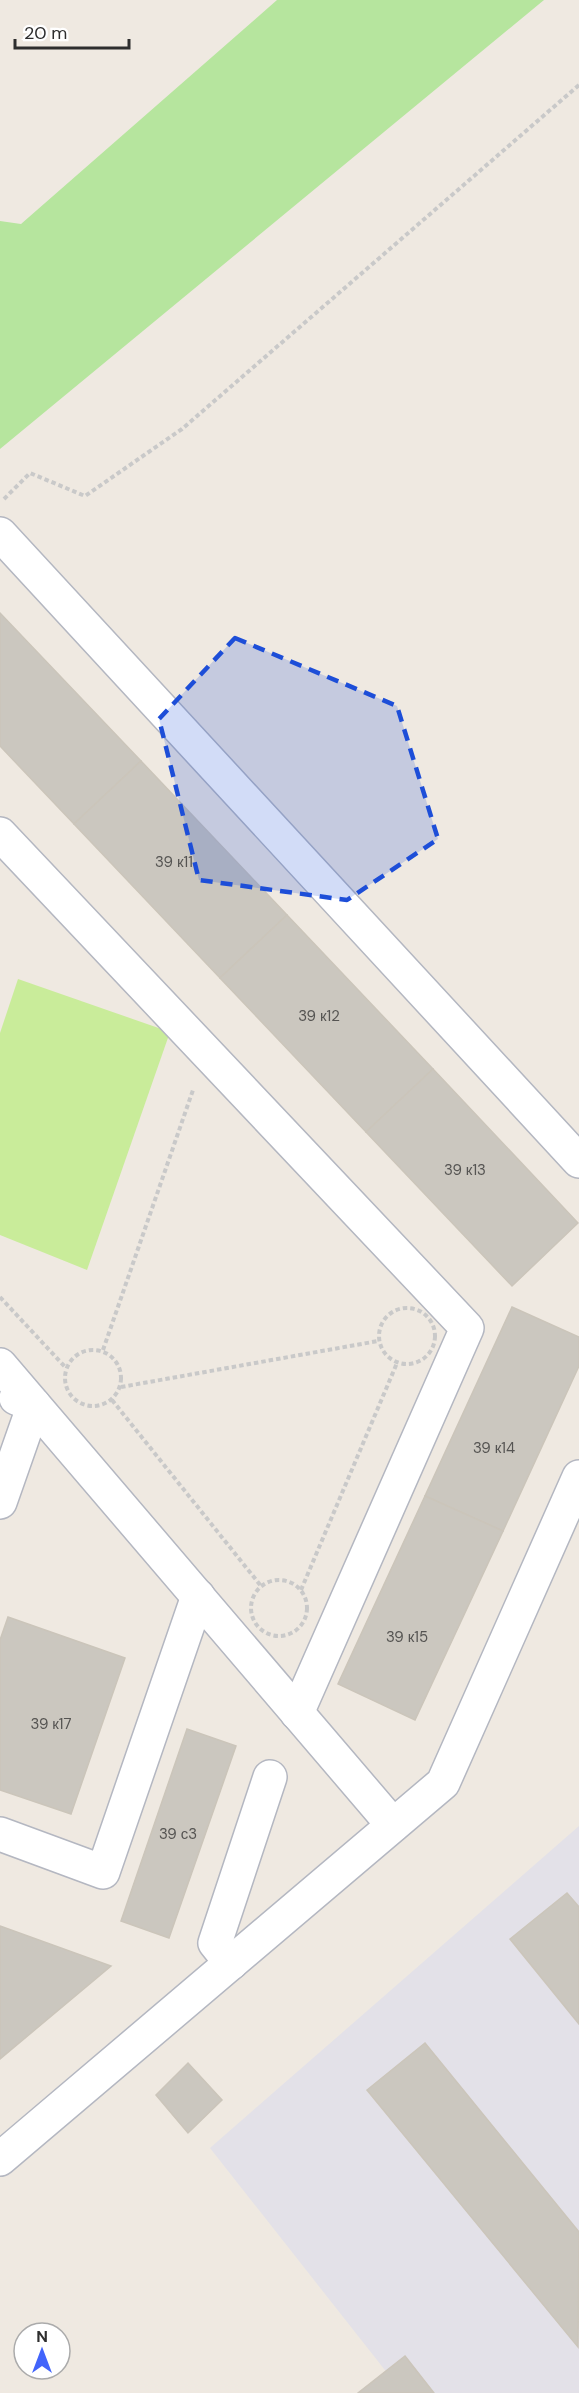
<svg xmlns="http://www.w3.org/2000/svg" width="579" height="2393" viewBox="0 0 579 2393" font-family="'DM Sans',sans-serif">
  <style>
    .industrial { fill: #e3e1e8 }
    .green { fill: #b6e59e }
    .pitch { fill: #c9ec9a }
    .building { fill: #cbc7bf; stroke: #cbc5ba; stroke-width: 1.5 }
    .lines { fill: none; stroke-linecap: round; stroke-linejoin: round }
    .minor-casing { stroke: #b4b7c1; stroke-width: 36 }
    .path { stroke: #c9c9c9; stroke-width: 4; stroke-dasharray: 4.5 3; stroke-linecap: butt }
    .minor { stroke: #fff; stroke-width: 33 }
    .marked { fill: #1d4ed8; fill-opacity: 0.2; stroke: #1d4ed8; stroke-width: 4.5; stroke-dasharray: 12 8; stroke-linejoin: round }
    .labels { text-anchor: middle; stroke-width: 5; stroke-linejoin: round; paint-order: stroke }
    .number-label { font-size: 15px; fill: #555452 }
  </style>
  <rect width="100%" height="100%" fill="#efe9e1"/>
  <path class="industrial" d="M579 1826V2393H403L210 2148Z"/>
  <path class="green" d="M277 0H544L0 449V221L21 224Z"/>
  <path class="pitch" d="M18 979 170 1032 87 1270 0 1235V1033Z"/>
  <g class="building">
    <path d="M0 613 141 761 74 824 0 746Z"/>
    <path d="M141 761 287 915 220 978 74 824Z"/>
    <path d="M287 915 433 1069 366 1132 220 978Z"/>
    <path d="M433 1069 578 1223 512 1286 366 1132Z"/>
    <path d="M512 1307 579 1337V1366L503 1531 425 1496Z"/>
    <path d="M425 1496 503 1531 415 1720 338 1684Z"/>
    <path d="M8 1617 125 1658 71 1814 0 1790V1640Z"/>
    <path d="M187 1729 236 1746 169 1938 121 1921Z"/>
    <path d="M567 1893 579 1907V2024L510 1939Z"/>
    <path d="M0 1926 111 1966 0 2059Z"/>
    <path d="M425 2043 579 2232 578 2347 367 2090Z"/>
    <path d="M188 2063 222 2100 188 2133 156 2095Z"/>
    <path d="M405 2356 434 2393H358Z"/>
  </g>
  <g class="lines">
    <g class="minor-casing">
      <g id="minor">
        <path d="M0 534 579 1161"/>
        <path d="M0 834 467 1328 297 1713"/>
        <path d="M0 1365 393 1825"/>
        <path d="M0 1502 34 1405 16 1398"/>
        <path d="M0 1834 103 1872 198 1596"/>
        <path d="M231 1963 215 1943 270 1777"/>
        <path d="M0 2159 443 1783 579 1477"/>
      </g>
    </g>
    <g class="path">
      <path d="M4 499 30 473 85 496 182 429 579 85"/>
      <path d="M0 1297 66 1368"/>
      <circle cx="407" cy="1336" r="28"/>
      <circle cx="93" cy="1378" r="28"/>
      <path d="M103 1350 193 1090"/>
      <path d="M121 1387 378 1341"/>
      <path d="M112 1400 261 1586"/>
      <circle cx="279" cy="1608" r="28"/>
      <path d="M301 1590 397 1363"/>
    </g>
    <use href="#minor" class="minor"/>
  </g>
  <path class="marked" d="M235 638 397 706 438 839 347 900 199 880 159 719Z"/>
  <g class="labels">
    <g class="number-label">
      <text x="174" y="867">39 к11</text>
      <text x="319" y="1021">39 к12</text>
      <text x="465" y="1175">39 к13</text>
      <text x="494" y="1453">39 к14</text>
      <text x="407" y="1642">39 к15</text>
      <text x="51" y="1729">39 к17</text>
      <text x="178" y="1839">39 с3</text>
    </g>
  </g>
  <g transform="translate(42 2351)"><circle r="28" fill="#ffffff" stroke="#ababab" stroke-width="1.5"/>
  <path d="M0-4.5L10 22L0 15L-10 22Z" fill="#4264fb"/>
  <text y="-9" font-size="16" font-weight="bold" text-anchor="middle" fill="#2e2e2e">N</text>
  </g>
  <path d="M15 39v9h114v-9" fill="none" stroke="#2e2e2e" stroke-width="3"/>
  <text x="24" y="39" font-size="18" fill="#2e2e2e" stroke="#ffffff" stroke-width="4.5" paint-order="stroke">20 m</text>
</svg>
